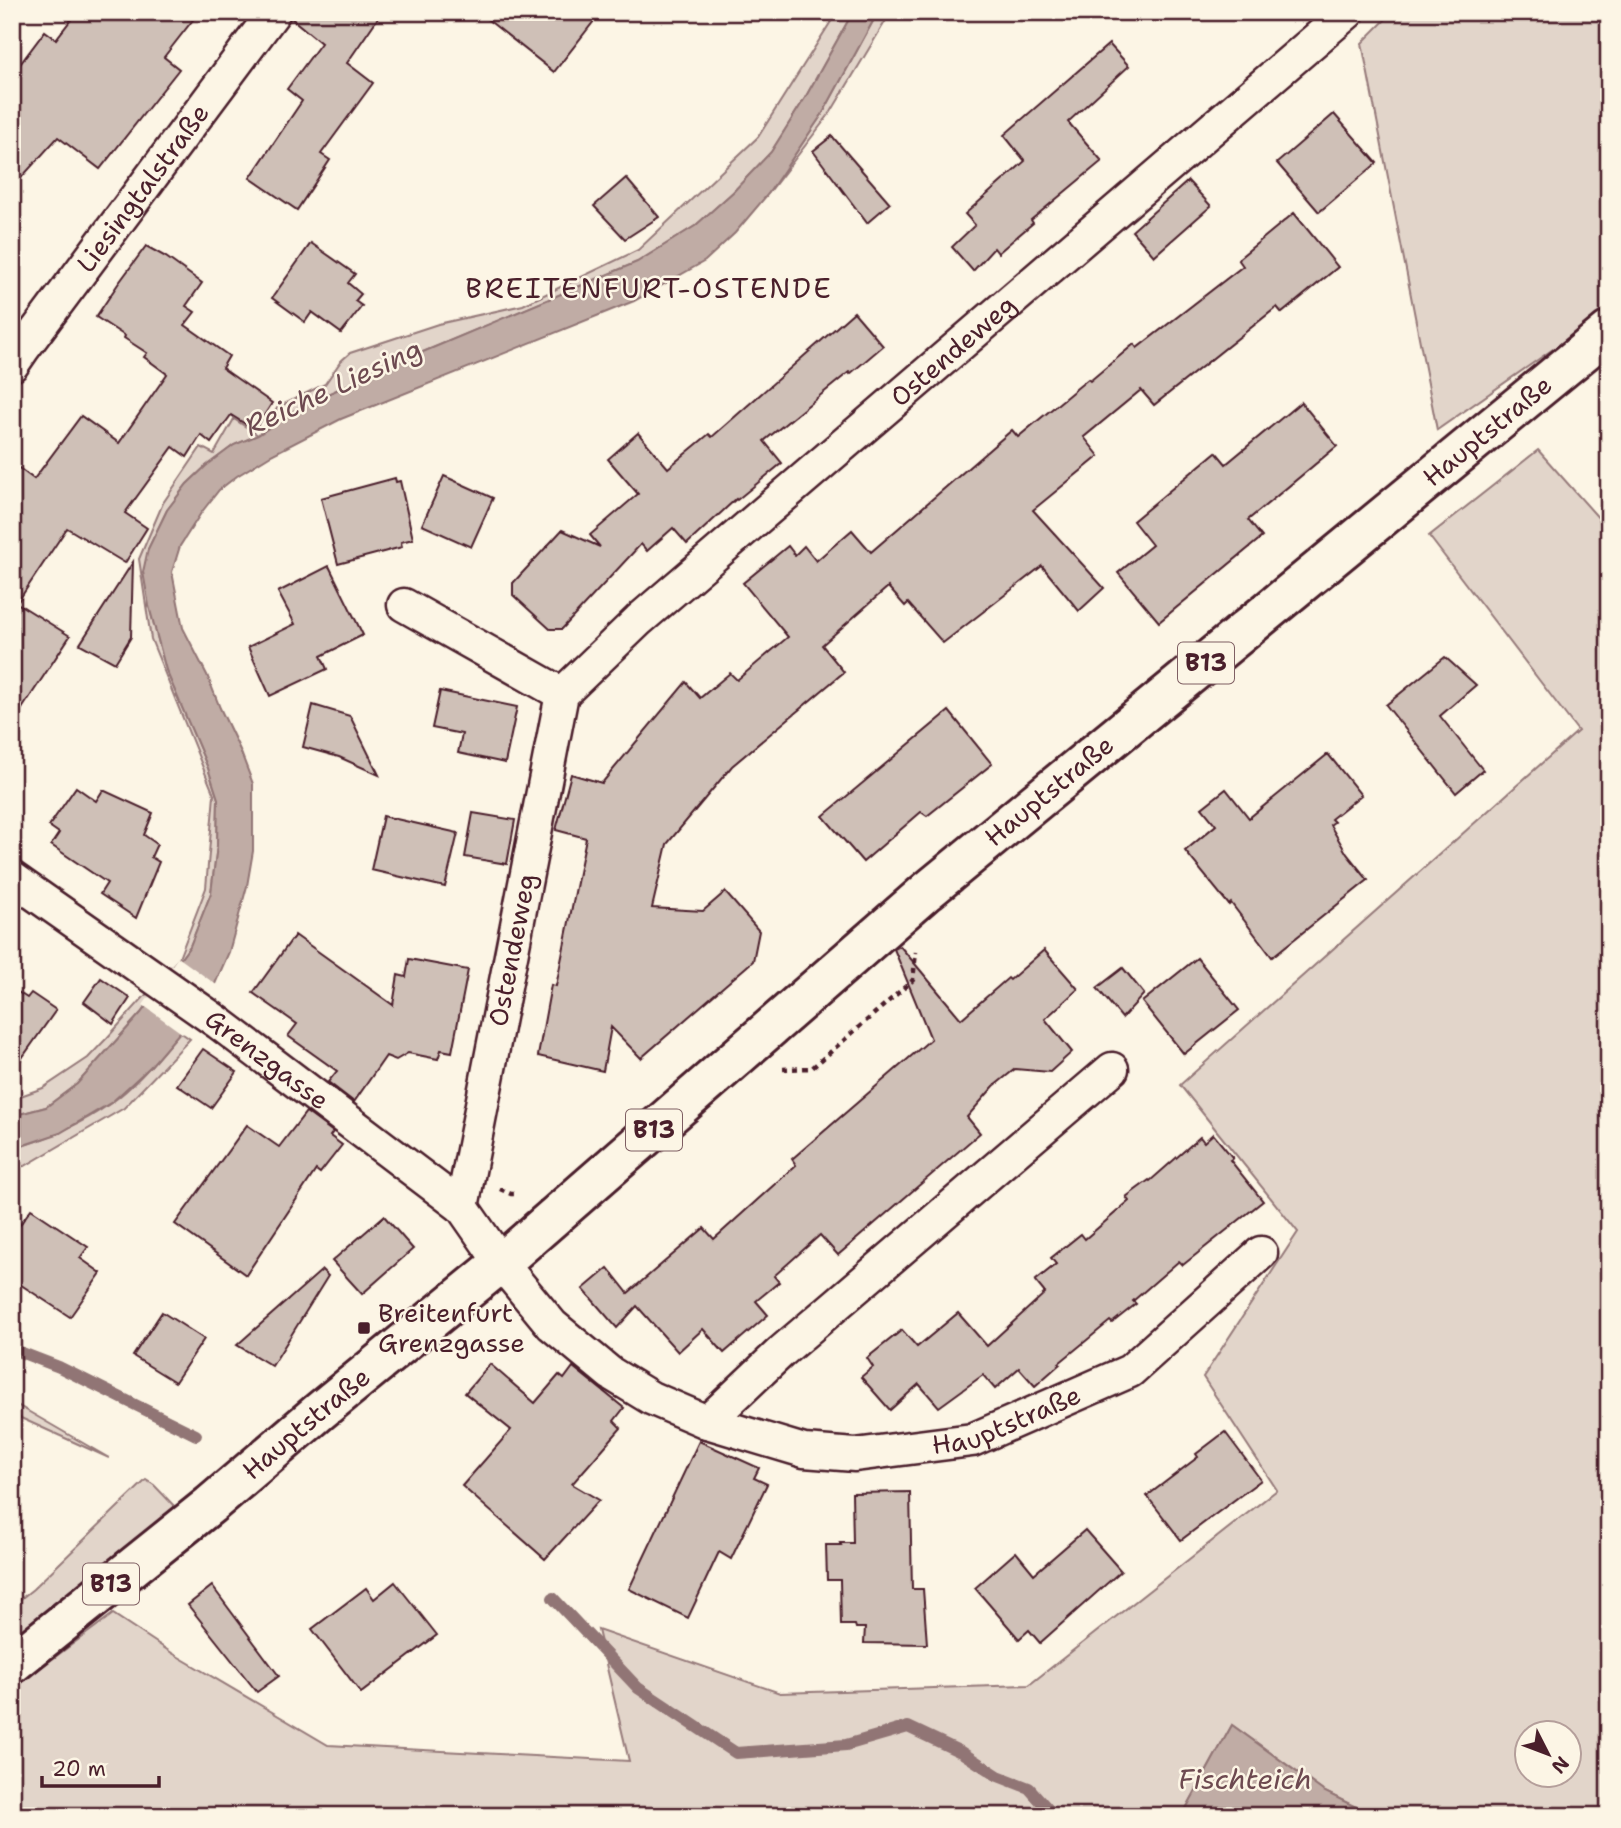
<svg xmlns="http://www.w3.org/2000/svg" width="1621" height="1828" viewBox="0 0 1621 1828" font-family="'Shantell Sans',sans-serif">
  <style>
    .green { fill: #e2d5ca; stroke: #967a7a; stroke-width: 2; fill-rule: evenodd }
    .water { fill: #c0aca5; stroke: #917474; stroke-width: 2 }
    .pier { fill: #fcf5e5 }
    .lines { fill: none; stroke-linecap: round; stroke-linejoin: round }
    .stream { stroke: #917474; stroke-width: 12 }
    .building { fill: #cfc0b7; stroke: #4a1f2b; stroke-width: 2 }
    .street-casing { stroke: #4a1f2b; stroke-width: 37 }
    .primary-casing { stroke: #4a1f2b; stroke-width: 44 }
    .path { stroke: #4a1f2b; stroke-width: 4.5; stroke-dasharray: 5 5; stroke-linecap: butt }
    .street { stroke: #fcf5e5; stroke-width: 32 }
    .primary { stroke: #fcf5e5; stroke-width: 38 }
    .poi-dot { fill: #4a1f2b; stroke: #fcf5e5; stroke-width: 2.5 }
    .labels { text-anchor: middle; stroke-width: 5; stroke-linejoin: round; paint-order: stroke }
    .shield { fill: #fcf5e5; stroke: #7f5f63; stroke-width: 2 }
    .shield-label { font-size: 24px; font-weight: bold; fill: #4a1f2b }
    .street-label { font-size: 26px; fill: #4a1f2b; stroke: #fcf5e5 }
    .poi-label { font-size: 26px; fill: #4a1f2b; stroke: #fcf5e5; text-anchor: start }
    .neighbourhood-label { font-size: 28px; letter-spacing: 2px; fill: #4a1f2b; stroke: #fcf5e5 }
    .water-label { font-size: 28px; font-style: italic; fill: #6d4950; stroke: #fcf5e5 }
  </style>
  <rect width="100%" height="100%" fill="#fcf5e5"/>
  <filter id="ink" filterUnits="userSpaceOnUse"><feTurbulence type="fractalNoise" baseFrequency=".0143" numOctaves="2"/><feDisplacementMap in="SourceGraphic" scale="14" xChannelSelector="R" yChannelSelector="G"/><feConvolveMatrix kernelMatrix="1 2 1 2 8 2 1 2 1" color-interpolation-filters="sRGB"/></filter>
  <g filter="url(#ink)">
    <g class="green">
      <path d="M837 12H853L805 98 771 152 733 192 695 226 638 262 411 357 303 405 258 435 234 445 206 466 187 484 167 510 148 549 149 606 166 670 208 768 218 799 217 846 211 893 190 946 141 1013 77 1084 46 1107 12 1116V1099L43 1088 88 1058 107 1038 179 958 206 888 214 795 151 639 139 559 163 503 201 447 214 454 234 419 258 435 278 407 325 384 341 361 350 353 438 324 523 305 638 250 758 137Z"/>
      <path d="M878 12H891L831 112 768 194 823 113Z"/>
      <path d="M1393 12H1609V310L1437 430 1362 43Z"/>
      <path d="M1538 450 1609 530V1816H1374L1323 1791 1232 1725 1182 1816H12V1689L113 1614 172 1653 328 1745 629 1761 598 1630 780 1693 1029 1685 1277 1490 1203 1377 1298 1232 1180 1085 1578 731 1429 536ZM1526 1734H1568V1776H1526Z"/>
      <path d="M180 1032 190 1039 124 1108 25 1166 12 1167V1149C47 1139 82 1124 111 1103 138 1084 159 1056 180 1032Z"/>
      <path d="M12 1402 109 1458 12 1414Z"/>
      <path d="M146 1480 154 1485 178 1510 12 1644V1606L33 1589Z"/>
    </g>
    <g class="water">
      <path d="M853 12H878L823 113 768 194 735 233 705 261 634 301 341 419 271 455 237 476 219 490 201 513 180 546 172 572 183 628 207 675 220 708 240 750 253 784V851L247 886 229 952 215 984 180 1032 150 1067 112 1102 60 1133 12 1149V1116L46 1107 77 1084 141 1013 190 946 211 893 217 846 218 799 208 768 166 670 149 606 143 572 148 549 167 510 187 484 206 466 234 445 258 435 303 405 411 357 637 262 695 226 733 192 771 152 805 98Z"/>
      <path d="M1232 1725 1323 1791 1374 1816H1182Z"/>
    </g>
    <path class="pier" d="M178 957 218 986 183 1034 143 1005Z"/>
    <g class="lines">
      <g class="stream">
        <path d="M12 1349 59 1367 196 1435"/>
        <path d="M553 1598 638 1688 736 1753 846 1745 908 1727 961 1752 998 1776 1029 1788 1054 1816"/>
      </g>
    </g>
    <g class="building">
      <path d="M77 12H199L164 57 179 69 100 169 58 137 12 188V75L45 31 56 39Z"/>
      <path d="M292 12H382L347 63 373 83 321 154 330 160 297 210 250 178 302 101 287 89 321 43 291 18Z"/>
      <path d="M478 12H601L554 72Z"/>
      <path d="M1109 44 1129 66 1068 122 1102 161 1031 220 1033 223 998 253 994 248 973 271 952 247 975 225 965 214 1025 161 1004 135Z"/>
      <path d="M1334 114 1377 163 1319 212 1277 163Z"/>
      <path d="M832 136 890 203 867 223 813 151Z"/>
      <path d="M626 178 659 217 625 239 594 206Z"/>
      <path d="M1188 181 1211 206 1154 256 1132 231Z"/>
      <path d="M1294 213 1338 267 1282 313 1277 307 1154 405 1141 390 1084 437 1099 456 1033 510 1104 588 1079 611 1042 566 943 643 908 603 905 606 888 587 822 645 844 672 732 766 667 844 652 908 703 911 725 892 759 931 753 961 641 1058 611 1027 603 1071 538 1056 551 985 556 986 586 838 556 830 571 774 602 783 686 682 700 698 730 673 737 680 788 637 743 583 788 546 795 555 804 546 816 561 852 530 871 552 1012 430 1018 437 1088 379 1090 381 1134 344 1137 348 1243 266 1238 259Z"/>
      <path d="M311 243 355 274 348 283 361 294 355 301 362 306 341 333 312 312 305 322 272 298Z"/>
      <path d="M146 246 166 257 202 283 186 306 195 312 185 325 229 356 222 368 272 403 255 430 231 415 211 443 201 435 187 457 173 447 125 513 147 528 125 563 67 528 17 603 70 636 12 724V463L34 479 81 416 119 443 167 374 144 357 147 353 124 338 125 336 96 317 118 284Z"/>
      <path d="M854 312 883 346 850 374 849 372 764 441 782 463 737 500 736 499 687 544 673 528 647 551 641 544 562 629H550L513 595V583L562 530 600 547 590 535 638 494 608 459 638 433 668 468 709 434 712 437Z"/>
      <path d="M1301 402 1337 446 1248 520 1262 537 1159 622 1118 573 1152 545 1133 521 1216 452 1226 464Z"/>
      <path d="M444 476 493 498 471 547 422 525Z"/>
      <path d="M395 478 396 482 400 481 413 539 401 542 402 547 338 564 321 498Z"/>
      <path d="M133 562 131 637 115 663 80 644Z"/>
      <path d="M329 566 363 635 321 656 327 669 270 696 248 647 295 624 278 592Z"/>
      <path d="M1445 657 1476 685 1440 716 1483 770 1456 793 1386 705Z"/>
      <path d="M440 691 517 707 505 763 458 753 462 734 432 728Z"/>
      <path d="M313 705 350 716 379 775 339 757 303 747Z"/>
      <path d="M949 711 992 764 927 816 921 812 863 862 823 816Z"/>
      <path d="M1328 754 1361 795 1331 819 1334 822 1330 825 1347 854 1368 880 1272 957 1231 903 1229 905 1185 851 1216 825 1202 808 1226 789 1249 818Z"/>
      <path d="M76 787 96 801 103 790 153 813 144 835 157 844 151 857 159 862 136 918 100 894 107 883 51 845 59 833 49 826Z"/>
      <path d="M473 813 515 820 507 864 465 857Z"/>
      <path d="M383 816 458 833 445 887 371 870Z"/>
      <path d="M295 935 393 1005 398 975 406 977 409 959 468 970 452 1052 441 1050 438 1059 408 1053 396 1060 386 1056 354 1102 328 1082 337 1071 288 1036 297 1024 253 993Z"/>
      <path d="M900 946 961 1019 1008 978 1010 980 1044 950 1078 989 1045 1019 1072 1052 1050 1072 1015 1069 994 1086 967 1117 980 1133 838 1255 820 1235 774 1276 779 1282 756 1301 768 1315 724 1353 703 1329 678 1352 637 1306 617 1328 583 1289 608 1268 628 1293 704 1228 714 1239 796 1165 792 1159 931 1039 894 949Z"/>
      <path d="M1197 958 1239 1010 1184 1054 1142 1002Z"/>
      <path d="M1123 968 1144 994 1122 1018 1097 988Z"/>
      <path d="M101 978 130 998 113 1024 84 1002Z"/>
      <path d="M12 988 27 998 31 993 56 1010 12 1072Z"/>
      <path d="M203 1049 237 1072 211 1108 177 1085Z"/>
      <path d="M306 1112 333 1132 330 1136 342 1145 320 1173 316 1170 246 1275 175 1224 247 1125 279 1147Z"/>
      <path d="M1213 1134 1233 1158 1230 1160 1263 1201 1183 1265 1179 1261 1133 1301 1136 1304 1112 1323 1110 1321 1059 1363 1060 1364 1035 1386 1019 1368 995 1389 983 1375 939 1407 919 1384 890 1410 861 1377 873 1367 867 1358 902 1330 917 1347 958 1313 987 1346 1045 1293 1035 1281 1056 1264 1051 1258 1081 1234 1085 1239 1129 1201 1126 1197 1149 1180 1150 1181 1200 1137 1204 1142Z"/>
      <path d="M31 1209 88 1247 80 1258 101 1273 70 1317 12 1279V1236Z"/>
      <path d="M384 1216 413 1249 362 1294 332 1261Z"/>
      <path d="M322 1270 328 1276 272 1366 237 1345Z"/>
      <path d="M162 1312 204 1339 175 1382 133 1356Z"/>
      <path d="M490 1364 535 1403 559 1375 564 1379 573 1367 624 1408 614 1421 621 1428 572 1484 599 1500 545 1559 462 1486 511 1430 465 1393Z"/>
      <path d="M1225 1432 1261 1480 1181 1540 1147 1496 1198 1457 1196 1454Z"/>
      <path d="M699 1441 759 1468 754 1478 767 1484 731 1559 719 1552 688 1618 629 1589Z"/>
      <path d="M910 1492 912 1589H923L927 1644 864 1643 865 1628H856L855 1625H841L840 1580H827L826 1545H841L840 1543H853L852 1493Z"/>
      <path d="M1085 1530 1121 1571 1040 1643 1029 1630 1019 1639 975 1588 1016 1552 1034 1574Z"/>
      <path d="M395 1582 437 1635 361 1693 312 1629 366 1588 374 1599Z"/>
      <path d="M212 1586 279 1676 257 1692 188 1605Z"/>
    </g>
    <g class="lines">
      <g class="street-casing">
        <g id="street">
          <path id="s1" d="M12 365 23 349 274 12"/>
          <path d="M404 605 562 694"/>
          <path id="s2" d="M12 878 219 1023 462 1207 501 1263 552 1325 610 1373 651 1398 707 1422 804 1451 855 1455 972 1440 1130 1371 1261 1253"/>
          <path id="s3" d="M462 1207 562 694 639 620 1348 12"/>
          <path d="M707 1422 781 1352 1112 1069"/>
        </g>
      </g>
      <g class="primary-casing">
        <g id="primary">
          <path id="s4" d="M12 1664 210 1505 320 1411 501 1263 926 892 1609 331"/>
        </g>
      </g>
      <g class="path">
        <path d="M783 1069 812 1068 913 980 916 952"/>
        <path d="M500 1189 511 1194H518"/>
      </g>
      <use href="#street" class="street"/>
      <use href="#primary" class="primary"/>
    </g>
  </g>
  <rect class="poi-dot" x="357" y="1321" width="14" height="14" rx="3.5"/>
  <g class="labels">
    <g class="shield">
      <rect x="1178" y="642.5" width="56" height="41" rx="5"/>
      <rect x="626" y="1109.5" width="56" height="41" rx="5"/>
      <rect x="83" y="1563.5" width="56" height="41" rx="5"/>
    </g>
    <g class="shield-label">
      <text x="1206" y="671">B13</text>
      <text x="654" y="1138">B13</text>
      <text x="111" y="1592">B13</text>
    </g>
    <g class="street-label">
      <text dy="9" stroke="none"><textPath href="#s1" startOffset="220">Liesingtalstraße</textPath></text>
      <text dy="9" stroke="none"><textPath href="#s3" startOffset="1043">Ostendeweg</textPath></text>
      <text dy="9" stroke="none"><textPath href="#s4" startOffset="1923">Hauptstraße</textPath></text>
      <text dy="9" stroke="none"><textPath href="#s4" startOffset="1356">Hauptstraße</textPath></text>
      <text dy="9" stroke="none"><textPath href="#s3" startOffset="262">Ostendeweg</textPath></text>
      <text dy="9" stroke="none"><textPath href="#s2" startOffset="313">Grenzgasse</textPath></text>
      <text dy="9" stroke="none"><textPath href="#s2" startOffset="1199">Hauptstraße</textPath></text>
      <text dy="9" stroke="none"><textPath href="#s4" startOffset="380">Hauptstraße</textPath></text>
    </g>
    <g class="poi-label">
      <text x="378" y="1322">Breitenfurt<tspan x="378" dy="30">Grenzgasse</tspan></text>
    </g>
    <g class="neighbourhood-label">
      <text x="649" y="298">BREITENFURT-OSTENDE</text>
    </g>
    <g class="water-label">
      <text transform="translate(333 387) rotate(-25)" y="10">Reiche Liesing</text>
      <text x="1245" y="1789">Fischteich</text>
    </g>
  </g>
  <rect width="1621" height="1828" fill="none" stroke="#fcf5e5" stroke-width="42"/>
  <rect x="21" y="21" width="1579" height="1786" fill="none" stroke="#4a1f2b" stroke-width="2.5" filter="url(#ink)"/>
  <g transform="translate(1548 1754) rotate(132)"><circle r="33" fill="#fcf5e5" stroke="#b59f9b" stroke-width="2"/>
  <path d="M0-5L12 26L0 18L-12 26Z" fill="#4a1f2b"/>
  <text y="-10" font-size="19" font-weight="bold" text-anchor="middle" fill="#4a1f2b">N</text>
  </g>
  <path d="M42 1776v10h117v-10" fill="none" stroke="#4a1f2b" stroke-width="3.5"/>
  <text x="52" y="1776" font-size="21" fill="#4a1f2b" stroke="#fcf5e5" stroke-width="5" paint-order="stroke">20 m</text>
</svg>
